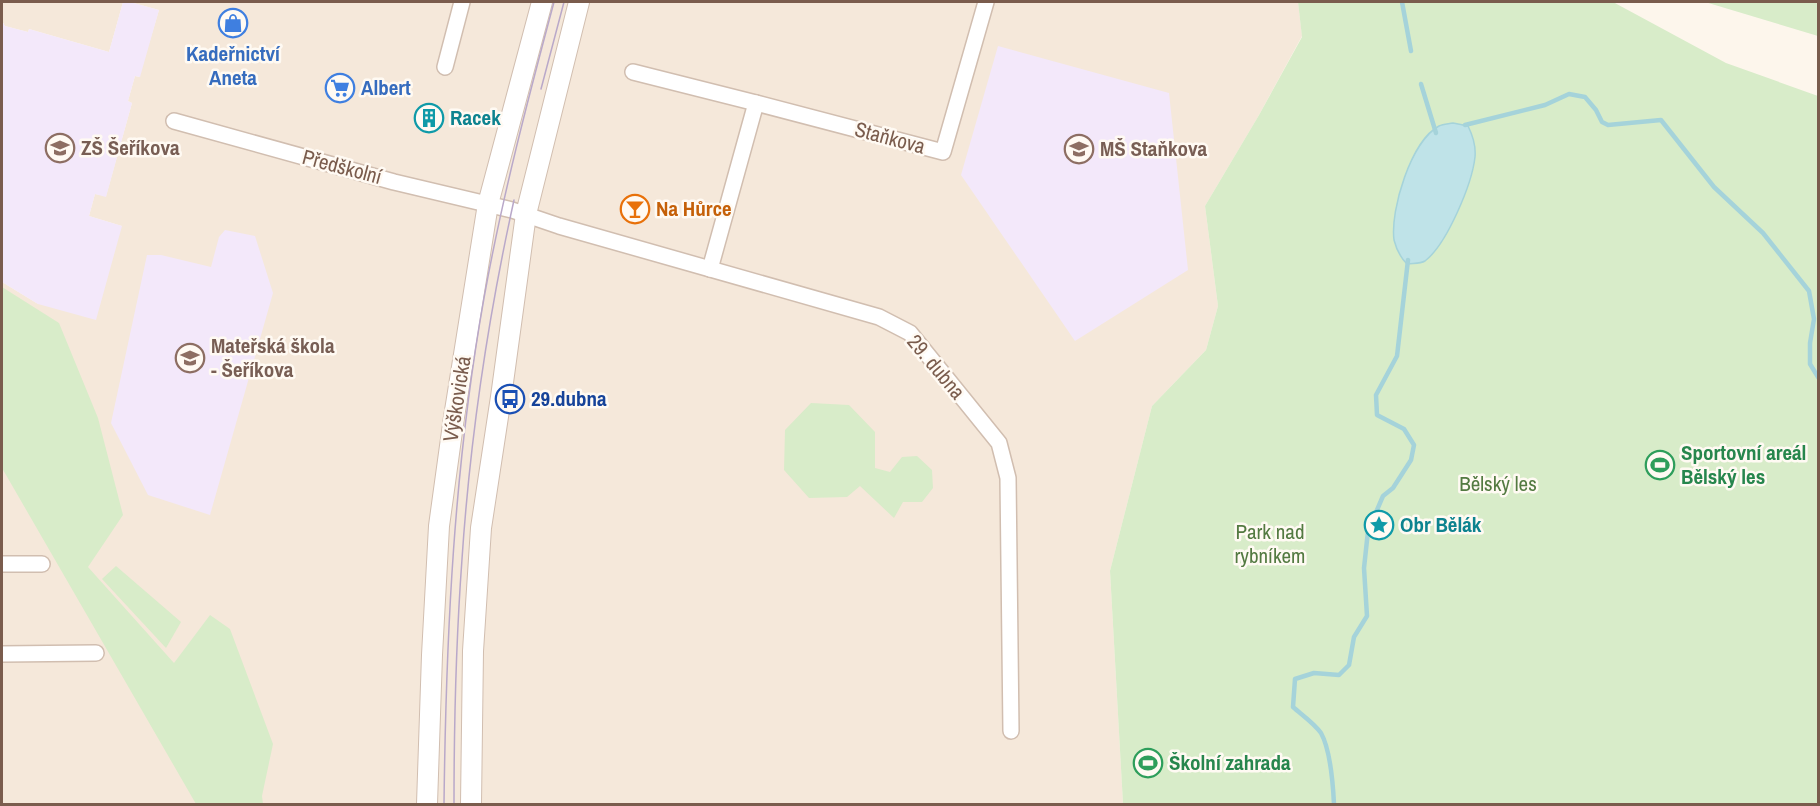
<svg xmlns="http://www.w3.org/2000/svg" width="1820" height="806" viewBox="0 0 1820 806" font-family="'Archivo Narrow',sans-serif">
  <style>
    .residential { fill: #f5e8da }
    .education { fill: #f3e8fa }
    .green { fill: #d8ecc9 }
    .water { fill: #bfe3e8; stroke: #a5d3da; stroke-width: 1.5 }
    .lines { fill: none; stroke-linecap: round; stroke-linejoin: round }
    .stream { stroke: #a5d3da; stroke-width: 4.5 }
    .minor-casing { stroke: #d1beb0; stroke-width: 18 }
    .tertiary-casing { stroke: #d1beb0; stroke-width: 22 }
    .minor { stroke: #fff; stroke-width: 15 }
    .tertiary { stroke: #fff; stroke-width: 20 }
    .tram { stroke: #b9a8c9; stroke-width: 1.5 }
    .labels { text-anchor: middle; stroke-width: 5; stroke-linejoin: round; paint-order: stroke }
    .shop-label { font-size: 21px; font-weight: bold; fill: #366cbe; stroke: #fffaf3 }
    .culture-label { font-size: 21px; font-weight: bold; fill: #0d838f; stroke: #fffaf3; text-anchor: start }
    .street-label { font-size: 21px; fill: #7a5c4d; stroke: #fffaf3 }
    .education-label { font-size: 21px; font-weight: bold; fill: #785e54; stroke: #fffaf3; text-anchor: start }
    .food-label { font-size: 21px; font-weight: bold; fill: #c56008; stroke: #fffaf3; text-anchor: start }
    .transit-label { font-size: 21px; font-weight: bold; fill: #164399; stroke: #fffaf3; text-anchor: start }
    .leisure-label { font-size: 21px; font-weight: bold; fill: #27864d; stroke: #fffaf3; text-anchor: start }
    .park-label { font-size: 21px; fill: #537a41; stroke: #fffaf3 }
  </style>
  <rect width="100%" height="100%" fill="#fdf6ec"/>
  <g class="residential">
    <path d="M2 2H123L109 52 29 29 28 32 5 26 2 21Z"/>
    <path d="M130 2H1298L1302 36 1259 115 1205 206 1218 306 1206 350 1152 406 1110 571 1123 804H2V282L38 304 122 226 89 216 95 194 106 196 132 103 128 101 135 76 139 77 159 10Z"/>
  </g>
  <g class="education">
    <path d="M123 2H130L159 10 140 77 135 76 128 101 132 103 106 197 95 194 89 216 122 226 96 320 38 304 2 282V21L5 26 28 32 29 29 109 52Z"/>
    <path d="M998 46 1169 93 1188 270 1075 341 961 175Z"/>
    <path d="M225 230 255 236 273 293 210 515 148 495 111 423 147 255H161L211 267 219 237Z"/>
  </g>
  <g class="green">
    <path d="M1298 2H1613L1726 63 1818 96V804H1123L1110 571 1152 406 1206 350 1218 306 1205 206 1259 115 1302 37Z"/>
    <path d="M1705 2H1818V36Z"/>
    <path d="M2 287 59 323 98 418 123 515 88 567 174 663 210 615 230 629 273 744 262 796 263 804H196L2 468Z"/>
    <path d="M811 403 849 405 875 432V468L890 472 902 457 917 456 932 470 933 488 922 502H903L894 518 860 486 847 497 809 498 784 470 785 430Z"/>
    <path d="M116 566 181 622 166 648 102 579Z"/>
  </g>
  <path class="water" d="M1453 123 1468 126C1473 136 1476 146 1475 157 1472 184 1447 244 1425 261 1420 264 1413 263 1407 264 1401 258 1396 248 1394 240 1390 210 1411 141 1439 126 1443 124 1448 124 1453 123Z"/>
  <g class="lines">
    <g class="stream">
      <path d="M1402 2 1411 51"/>
      <path d="M1421 84 1436 133"/>
      <path d="M1465 125 1545 105 1569 94 1585 97 1596 110 1602 122 1608 125 1661 120 1714 187 1763 233 1809 291 1814 319 1810 343V364L1818 377"/>
      <path d="M1334 804C1333 784 1331 751 1321 733 1314 723 1302 715 1293 707L1295 679 1314 673 1339 675 1349 665 1354 637 1367 616 1364 568 1368 531 1383 496 1393 488 1411 460 1414 445 1404 429 1377 415 1376 395 1397 356 1408 260"/>
    </g>
    <g class="minor-casing">
      <g id="minor">
        <path d="M445 67 462 2"/>
        <path d="M633 72 756 103"/>
        <path d="M174 121 394 182 512 210 559 226 879 317 910 333 999 443 1008 478 1011 731"/>
        <path d="M710 269 756 103 943 152 986 2"/>
        <path d="M2 564H42"/>
        <path d="M2 654 96 653"/>
      </g>
    </g>
    <g class="tertiary-casing">
      <g id="tertiary">
        <path d="M427 804 432 655 439 526 454 417 488 204 542 2"/>
        <path d="M471 804 473 651 481 528 501 397 526 214 579 2"/>
      </g>
    </g>
    <use href="#minor" class="minor"/>
    <use href="#tertiary" class="tertiary"/>
    <g class="tram">
      <path d="M541 89 564 2"/>
      <path d="M444 804C446 635 454 465 484 298 502 198 528 99 554 2"/>
      <path d="M454 804C454 723 456 641 462 559 470 439 488 318 514 200"/>
    </g>
  </g>
  <defs>
    <g id="shop-ring" transform="scale(1.5)"><circle r="9.5" fill="#fffaf3" stroke="#3f7fe0" stroke-width="1.5"/><path d="M-5-2.5h2.3a2.7 3.5 0 0 1 5.4 0H5L5.5 6h-11ZM-1.5-2.5h3a1.5 2.3 0 0 0-3 0Z" fill="#3f7fe0"/></g>
    <g id="supermarket-ring" transform="scale(1.5)"><circle r="9.5" fill="#fffaf3" stroke="#3f7fe0" stroke-width="1.5"/><path d="M-6-5.5h2.5l.6 2H6L4.5 2H-2.5L-4.4-4H-6ZM-1.5 3.2a1.3 1.3 0 1 0 .1 0ZM3 3.2a1.3 1.3 0 1 0 .1 0Z" fill="#3f7fe0"/></g>
    <g id="building-ring" transform="scale(1.5)"><circle r="9.5" fill="#fffaf3" stroke="#0f9aa8" stroke-width="1.5"/><path d="M-4-6H4V6H1V3H-1V6H-4ZM-2.5-4.3h1.7v1.8h-1.7ZM.8-4.3h1.7v1.8H.8ZM-2.5-1h1.7V.8h-1.7ZM.8-1h1.7V.8H.8Z" fill="#0f9aa8"/></g>
    <g id="school-ring" transform="scale(1.5)"><circle r="9.5" fill="#fffaf3" stroke="#8d6e63" stroke-width="1.5"/><path d="M0-5L7-2L0 1L-7-2ZM-4 1L0 2.5L4 1V4Q0 6-4 4Z" fill="#8d6e63"/></g>
    <g id="bar-ring" transform="scale(1.5)"><circle r="9.5" fill="#fffaf3" stroke="#e8710a" stroke-width="1.5"/><path d="M-6-5H6L.8 .8V4.5H3.5V6h-7V4.5H-.8V.8Z" fill="#e8710a"/></g>
    <g id="bus-ring" transform="scale(1.5)"><circle r="9.5" fill="#fffaf3" stroke="#1a4fb4" stroke-width="1.5"/><path d="M-5-6H5V4H4V6H2V4H-2V6H-4V4H-5ZM-3.5-4V0h7V-4ZM-3.5 1.2v1.5H-2V1.2ZM2 1.2v1.5H3.5V1.2Z" fill="#1a4fb4"/></g>
    <g id="stadium-ring" transform="scale(1.5)"><circle r="9.5" fill="#fffaf3" stroke="#2e9e5b" stroke-width="1.5"/><path d="M0-5a6.5 5 0 1 0 0 10a6.5 5 0 1 0 0-10ZM-3.5-1.8h7v3.6h-7Z" fill="#2e9e5b"/></g>
    <g id="sight-ring" transform="scale(1.5)"><circle r="9.5" fill="#fffaf3" stroke="#0f9aa8" stroke-width="1.5"/><path d="M0-6L1.8-2.2L6-1.7L2.9 1.2L3.7 5.4L0 3.3L-3.7 5.4L-2.9 1.2L-6-1.7L-1.8-2.2Z" fill="#0f9aa8"/></g>
  </defs>
  <g fill-rule="evenodd">
    <use href="#shop-ring" x="233" y="23"/>
    <use href="#supermarket-ring" x="340" y="88"/>
    <use href="#building-ring" x="429" y="118"/>
    <use href="#school-ring" x="60" y="148"/>
    <use href="#school-ring" x="1079" y="149"/>
    <use href="#bar-ring" x="635" y="209"/>
    <use href="#school-ring" x="190" y="358"/>
    <use href="#bus-ring" x="510" y="399"/>
    <use href="#stadium-ring" x="1660" y="465"/>
    <use href="#sight-ring" x="1379" y="525"/>
    <use href="#stadium-ring" x="1148" y="763"/>
  </g>
  <g class="labels">
    <g class="shop-label">
      <text x="233" y="61">Kadeřnictví<tspan x="233" dy="24">Aneta</tspan></text>
      <text x="361" y="95" text-anchor="start">Albert</text>
    </g>
    <g class="culture-label">
      <text x="450" y="125">Racek</text>
      <text x="1400" y="532">Obr Bělák</text>
    </g>
    <g class="street-label">
      <text transform="translate(890 138) rotate(15)" y="7">Staňkova</text>
      <text transform="translate(342 167) rotate(15)" y="7">Předškolní</text>
      <text transform="translate(936 367) rotate(50)" y="7">29. dubna</text>
      <text transform="translate(457 399) rotate(-81)" y="7">Výškovická</text>
    </g>
    <g class="education-label">
      <text x="81" y="155">ZŠ Šeříkova</text>
      <text x="1100" y="156">MŠ Staňkova</text>
      <text x="211" y="353">Mateřská škola<tspan x="211" dy="24">- Šeříkova</tspan></text>
    </g>
    <g class="food-label">
      <text x="656" y="216">Na Hůrce</text>
    </g>
    <g class="transit-label">
      <text x="531" y="406">29.dubna</text>
    </g>
    <g class="leisure-label">
      <text x="1681" y="460">Sportovní areál<tspan x="1681" dy="24">Bělský les</tspan></text>
      <text x="1169" y="770">Školní zahrada</text>
    </g>
    <g class="park-label">
      <text x="1498" y="491">Bělský les</text>
      <text x="1270" y="539">Park nad<tspan x="1270" dy="24">rybníkem</tspan></text>
    </g>
  </g>
  <rect width="1820" height="806" fill="none" stroke="#7a5c4d" stroke-width="6"/>
</svg>
